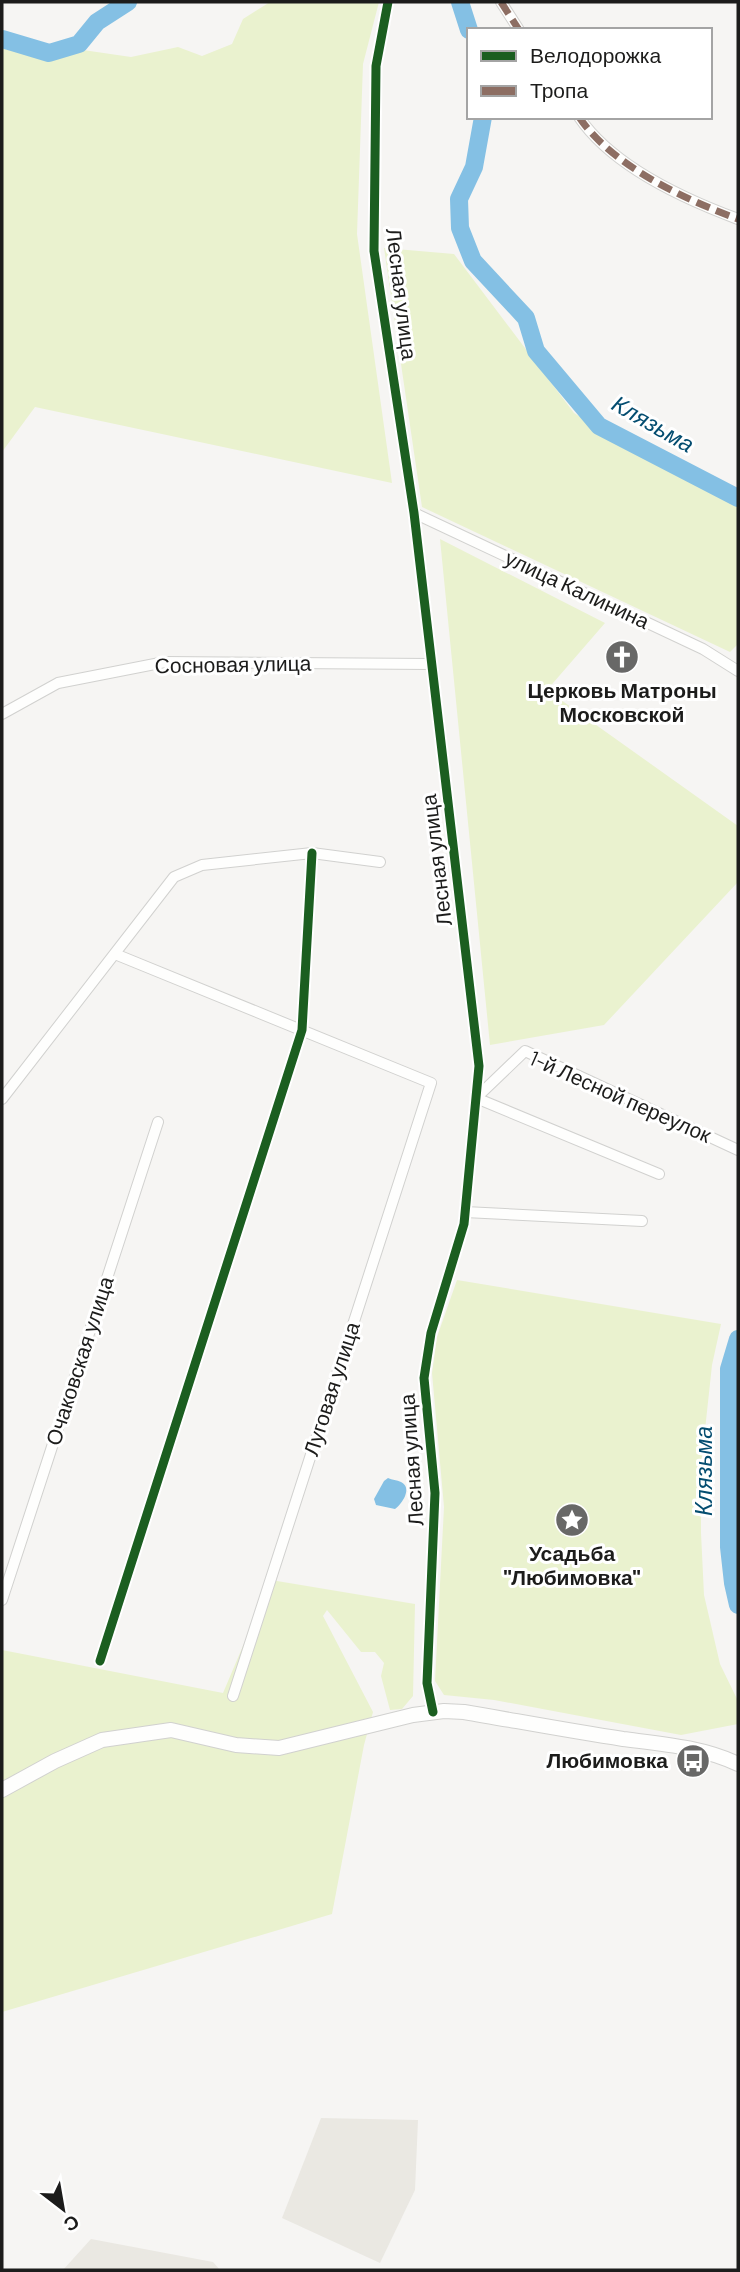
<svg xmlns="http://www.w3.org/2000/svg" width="740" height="2272" viewBox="0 0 740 2272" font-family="Barlow,sans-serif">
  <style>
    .built { fill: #eae8e2 }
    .green { fill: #eaf2cf }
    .water { fill: #84c0e4 }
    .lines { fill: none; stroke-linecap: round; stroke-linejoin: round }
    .river { stroke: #84c0e4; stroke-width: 18 }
    .minor-casing { stroke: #d1d1cf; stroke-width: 12 }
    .major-casing { stroke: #d1d1cf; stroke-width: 16 }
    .minor { stroke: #fefefd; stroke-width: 10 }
    .major { stroke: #fefefd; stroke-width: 14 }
    .quiet { stroke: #8d6e63; stroke-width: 7; stroke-dasharray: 14 7; stroke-linecap: butt }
    .cycleway-casing { stroke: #fff; stroke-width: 13 }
    .cycleway { stroke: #1b5e20; stroke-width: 9 }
    .labels { text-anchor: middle; stroke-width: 6; stroke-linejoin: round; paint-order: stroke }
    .street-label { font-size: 21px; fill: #1c1c1b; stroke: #fff }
    .poi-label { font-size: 21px; font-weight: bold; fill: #1c1c1b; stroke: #fff }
    .water-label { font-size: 23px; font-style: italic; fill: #044d70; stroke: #fff }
  </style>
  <rect width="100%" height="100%" fill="#f6f5f3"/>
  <g class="built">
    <path d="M321 2118 418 2120 415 2190 380 2263 282 2218Z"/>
    <path d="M91 2239 213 2262 220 2270H63Z"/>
  </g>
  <g class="green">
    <path d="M270 2H379L363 64 357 234 392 483 35 407 2 452V48L49 60 83 50 131 57 178 47 202 56 232 44 243 19Z"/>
    <path d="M384 248 454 254 574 413 652 463 738 496V644L730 652 422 507Z"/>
    <path d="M440 539 605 623 547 690 738 826V882L604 1025 490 1045Z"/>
    <path d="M457 1280 721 1324 712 1365 701 1467V1533L704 1595 720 1664 738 1701V1724L681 1735 494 1700 444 1695 435 1681 444 1507 432 1373 437 1337Z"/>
    <path d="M271 1580 415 1604 413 1696 402 1709 390 1710 381 1676 384 1663 375 1652H361L327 1610 323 1616 373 1712 364 1745 332 1914 2 2012V1650L223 1693Z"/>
  </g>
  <path class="water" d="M388 1478C392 1480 397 1480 401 1482 413 1488 402 1504 395 1509L376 1505 374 1499 384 1481Z"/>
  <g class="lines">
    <g class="river">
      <path d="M460 2 469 30"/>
      <path d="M2 39 49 53 79 44 97 22 128 2"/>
      <path d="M483 117 474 167 459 199 460 228 473 261 526 318 536 351 599 426 738 498"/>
      <path d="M738 1339 729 1369V1547L733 1583 738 1605"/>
    </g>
    <g class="minor-casing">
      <g id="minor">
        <path d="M388 2 376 66 374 251 414 513 479 1066 464 1224 431 1333 424 1378 435 1493 427 1683 433 1712"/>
        <path d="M501 2 519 30"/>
        <path d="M579 117C612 166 684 199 738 219"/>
        <path d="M414 513 703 649 738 671"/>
        <path d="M2 714 58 683 165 662 431 664"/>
        <path d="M115 954 431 1083 233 1696"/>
        <path d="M2 1099 174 877 202 865 312 853 380 862"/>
        <path d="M659 1174 476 1098 525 1051 738 1150"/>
        <path d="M465 1212 642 1221"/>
        <path d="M2 1600 158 1122"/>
        <path d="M100 1661 302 1030 312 853"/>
      </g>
    </g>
    <g class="major-casing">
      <path id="major" d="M2 1790 55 1761 102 1740 171 1730 236 1745 279 1748 413 1715 444 1711 464 1712C517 1721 570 1731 623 1739 662 1744 702 1747 738 1764"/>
    </g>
    <use href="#minor" class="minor"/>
    <use href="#major" class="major"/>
    <g class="quiet">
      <path d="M501 2 519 30"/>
      <path d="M579 117C612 166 684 199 738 219"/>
    </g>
    <g class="cycleway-casing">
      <g id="cycleway">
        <path d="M388 2 376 66 374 251 414 513 479 1066 464 1224 431 1333 424 1378 435 1493 427 1683 433 1712"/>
        <path d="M100 1661 302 1030 312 853"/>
      </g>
    </g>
    <use href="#cycleway" class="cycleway"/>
  </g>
  <defs>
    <g id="church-disc" transform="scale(1.75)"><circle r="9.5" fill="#686867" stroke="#fff"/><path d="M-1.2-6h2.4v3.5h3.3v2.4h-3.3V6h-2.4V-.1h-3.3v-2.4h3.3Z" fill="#fff"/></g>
    <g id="sight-disc" transform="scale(1.75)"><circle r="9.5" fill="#686867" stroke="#fff"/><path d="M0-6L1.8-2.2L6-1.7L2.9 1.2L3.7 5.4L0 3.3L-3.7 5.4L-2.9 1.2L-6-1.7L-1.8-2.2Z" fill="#fff"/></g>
    <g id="bus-disc" transform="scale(1.75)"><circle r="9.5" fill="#686867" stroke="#fff"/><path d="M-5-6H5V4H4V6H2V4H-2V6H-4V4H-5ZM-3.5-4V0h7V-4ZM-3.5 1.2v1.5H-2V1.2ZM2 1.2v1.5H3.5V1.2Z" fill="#fff"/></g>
  </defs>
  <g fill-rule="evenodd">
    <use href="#church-disc" x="622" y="657"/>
    <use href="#sight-disc" x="572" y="1520"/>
    <use href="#bus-disc" x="693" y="1761"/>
  </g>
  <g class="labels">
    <g class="street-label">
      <text transform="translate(401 294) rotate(83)" y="7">Лесная улица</text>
      <text transform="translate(577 590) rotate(25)" y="7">улица Калинина</text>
      <text transform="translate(233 665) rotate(-1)" y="7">Сосновая улица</text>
      <text transform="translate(437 860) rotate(-97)" y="7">Лесная улица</text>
      <text transform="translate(620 1097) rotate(24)" y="7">1-й Лесной переулок</text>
      <text transform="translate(80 1361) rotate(-72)" y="7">Очаковская улица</text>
      <text transform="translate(332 1389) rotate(-72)" y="7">Луговая улица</text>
      <text transform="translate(412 1460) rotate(-94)" y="7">Лесная улица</text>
    </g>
    <g class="poi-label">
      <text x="622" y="698">Церковь Матроны<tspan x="622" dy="24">Московской</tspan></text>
      <text x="572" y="1561">Усадьба<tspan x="572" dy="24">"Любимовка"</tspan></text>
      <text x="668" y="1768" text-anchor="end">Любимовка</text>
    </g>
    <g class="water-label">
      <text transform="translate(653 424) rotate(30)" y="8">Клязьма</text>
      <text transform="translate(704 1471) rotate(-90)" y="8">Клязьма</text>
    </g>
  </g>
  <rect width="740" height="2272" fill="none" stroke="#1c1c1b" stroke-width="7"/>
  <rect x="467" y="28" width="245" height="91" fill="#ffffff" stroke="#a4a4a4" stroke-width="2"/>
  <rect x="481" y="51" width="35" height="10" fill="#1b5e20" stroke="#a4a4a4" stroke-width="2"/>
  <text x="530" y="63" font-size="21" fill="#1c1c1b">Велодорожка</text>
  <rect x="481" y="86" width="35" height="10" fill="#8d6e63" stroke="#a4a4a4" stroke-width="2"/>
  <text x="530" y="98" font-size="21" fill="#1c1c1b">Тропа</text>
  <g transform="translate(63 2209) rotate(149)" stroke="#ffffff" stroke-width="5" paint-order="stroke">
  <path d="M0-5L12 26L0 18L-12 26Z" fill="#1c1c1b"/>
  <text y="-10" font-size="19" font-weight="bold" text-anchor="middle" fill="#1c1c1b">С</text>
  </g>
</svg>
